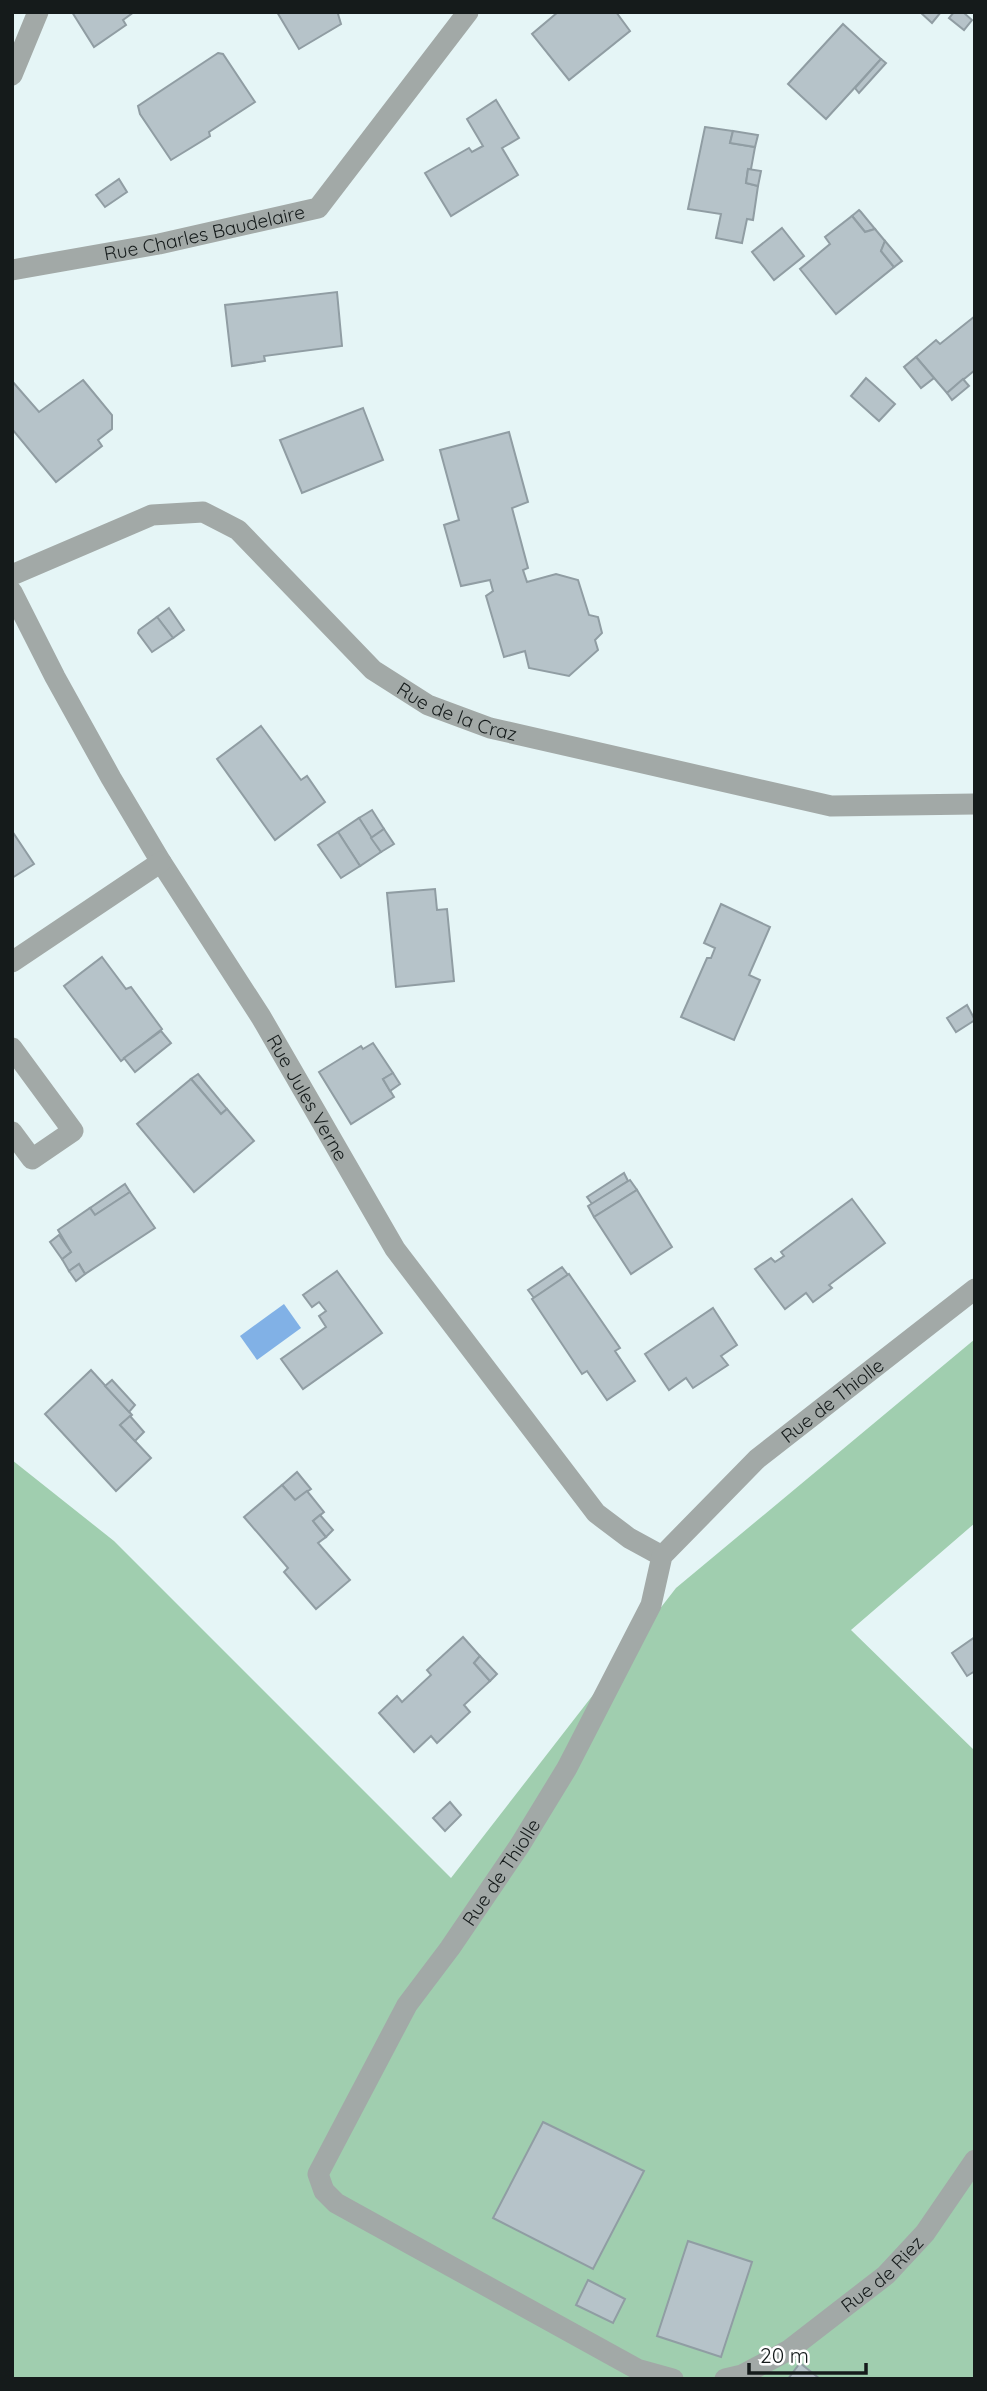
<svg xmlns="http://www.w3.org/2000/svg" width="987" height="2391" viewBox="0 0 987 2391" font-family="Quicksand,sans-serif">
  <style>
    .green { fill: #a0ceaf }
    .water { fill: #81b1e6 }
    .building { fill: #b6c3c9; stroke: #909da3; stroke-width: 2 }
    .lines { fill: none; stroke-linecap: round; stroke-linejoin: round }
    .street { stroke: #a2a9a7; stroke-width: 21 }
    .labels { text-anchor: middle; stroke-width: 6; stroke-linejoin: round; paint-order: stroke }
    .street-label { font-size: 19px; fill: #151b1b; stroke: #fff }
  </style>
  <rect width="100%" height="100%" fill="#e5f5f6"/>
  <path class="green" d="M975 1339V1523L851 1630 975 1751V2379H12V1460L114 1541 451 1878 676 1588Z"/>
  <path class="water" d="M284 1304 301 1328 257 1360 240 1336Z"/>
  <g class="building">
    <path d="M72 12H134L123 20 126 25 94 47Z"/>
    <path d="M277 12H341L338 14 341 24 299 49Z"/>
    <path d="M558 12H616L630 31 569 80 532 34Z"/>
    <path d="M920 12H941L932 23Z"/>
    <path d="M954 12H963L972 20 964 30 949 18Z"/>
    <path d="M843 24 881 59 826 119 788 84Z"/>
    <path d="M218 53 223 54 255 102 209 132 210 136 171 160 140 114 138 106Z"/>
    <path d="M881 59 886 63 859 93 855 88Z"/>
    <path d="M496 100 519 138 502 148 518 175 451 216 425 173 469 148 472 152 483 146 467 119Z"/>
    <path d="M705 127 733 131 730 143 755 147 751 169H748L746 183 758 186 753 220 747 219 742 243 716 238 721 214 688 209Z"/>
    <path d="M733 131 758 135 755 147 730 143Z"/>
    <path d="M748 169 761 171 758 186 746 183Z"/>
    <path d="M119 179 127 192 105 207 96 195Z"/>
    <path d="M859 210 861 212 875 229 865 232 852 216Z"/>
    <path d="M852 216 865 232 875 229 885 241 881 251 894 267 836 314 800 269 830 244 825 237Z"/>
    <path d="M782 228 804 256 774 280 752 252Z"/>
    <path d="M885 241 902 261 894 267 881 251Z"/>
    <path d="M337 292 342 346 264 356 265 361 232 366 225 305Z"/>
    <path d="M975 316V370L947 393 916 357 936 340 940 344Z"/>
    <path d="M916 357 934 378 921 388 904 367Z"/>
    <path d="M866 378 895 404 879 421 851 396Z"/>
    <path d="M963 379 969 386 952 400 947 393Z"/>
    <path d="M83 380 112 415V429L98 440 102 446 56 482 12 429V381L39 412Z"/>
    <path d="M363 408 383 460 302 493 280 440Z"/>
    <path d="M509 432 528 502 512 508 528 568 523 570 527 582 556 574 578 580 589 615 598 617 602 633 595 640 598 650 569 676 529 668 525 651 504 657 486 596 493 591 490 580 461 586 444 525 459 520 440 450Z"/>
    <path d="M169 608 184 630 173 638 157 617Z"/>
    <path d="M157 617 173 638 152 652 138 633 139 630Z"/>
    <path d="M261 726 301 780 307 776 325 802 275 840 217 759Z"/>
    <path d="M372 810 384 829 371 838 359 818Z"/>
    <path d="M359 818 381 852 360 866 338 832Z"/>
    <path d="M384 829 394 844 381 852 371 838Z"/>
    <path d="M12 831 34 864 12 878Z"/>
    <path d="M338 832 360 866 341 878 318 845Z"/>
    <path d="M435 889 437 910 447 909 454 981 396 987 387 893Z"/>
    <path d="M721 904 770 927 749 975 760 980 734 1040 681 1017 707 958H711L715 948 704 943Z"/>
    <path d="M102 957 126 989 131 987 162 1029 121 1061 64 986Z"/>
    <path d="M967 1005 975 1020 956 1032 947 1018Z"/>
    <path d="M161 1031 171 1043 135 1072 124 1058Z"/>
    <path d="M373 1043 393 1073 383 1079 394 1097 351 1124 319 1072 361 1046 363 1049Z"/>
    <path d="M393 1073 400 1084 390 1091 383 1079Z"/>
    <path d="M198 1074 227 1109 221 1114 191 1079Z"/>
    <path d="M191 1079 221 1114 227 1109 254 1141 194 1192 137 1124Z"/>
    <path d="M624 1173 628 1181 592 1204 587 1197Z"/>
    <path d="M630 1180 637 1190 594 1217 588 1206Z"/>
    <path d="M125 1184 130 1192 95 1215 90 1208Z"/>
    <path d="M637 1190 672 1247 631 1274 594 1217Z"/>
    <path d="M130 1192 155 1228 85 1274 79 1264 69 1271 62 1259 71 1252 58 1230 90 1208 95 1215Z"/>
    <path d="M852 1199 885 1243 829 1285 832 1288 813 1302 806 1293 785 1309 755 1269 771 1258 775 1262 784 1256 781 1252Z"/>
    <path d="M59 1235 71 1252 62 1259 50 1242Z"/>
    <path d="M79 1264 85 1274 76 1281 69 1271Z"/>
    <path d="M562 1267 568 1275 534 1298 528 1290Z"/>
    <path d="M337 1271 382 1333 303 1389 281 1359 326 1327 319 1316 326 1311 319 1302 312 1307 303 1295Z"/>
    <path d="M569 1274 620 1348 615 1351 635 1381 607 1400 587 1371 582 1374 532 1299Z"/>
    <path d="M713 1308 737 1345 721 1356 728 1365 693 1388 686 1378 669 1390 645 1354Z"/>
    <path d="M91 1370 132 1415 120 1425 151 1458 116 1491 45 1414Z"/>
    <path d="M112 1380 135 1405 129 1412 105 1386Z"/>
    <path d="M130 1416 144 1432 135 1441 120 1425Z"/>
    <path d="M297 1472 311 1489 295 1500 282 1485Z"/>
    <path d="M282 1485 295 1500 307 1491 324 1512 313 1521 326 1537 318 1543 350 1580 316 1609 284 1572 288 1568 244 1517Z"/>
    <path d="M320 1515 333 1530 326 1537 313 1521Z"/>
    <path d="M463 1637 480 1656 474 1663 490 1681 464 1705 470 1712 437 1743 431 1736 414 1752 379 1713 397 1696 402 1702 431 1675 427 1670Z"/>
    <path d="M975 1637V1671L967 1676 952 1653Z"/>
    <path d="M480 1656 497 1674 490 1681 474 1663Z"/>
    <path d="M450 1802 461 1815 445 1831 433 1818Z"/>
    <path d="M543 2122 644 2171 593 2269 493 2218Z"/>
    <path d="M688 2241 752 2262 721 2357 657 2336Z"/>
    <path d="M588 2280 625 2299 613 2323 576 2305Z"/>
    <path d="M800 2363 820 2379H788Z"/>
  </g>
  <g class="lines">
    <g class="street">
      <path d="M12 75 38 12"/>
      <path id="s1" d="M12 270 159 244 318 208 468 12"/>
      <path id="s2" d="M12 575 152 515 203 512 238 530 373 670 428 705 490 728 831 806 975 804"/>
      <path id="s3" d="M12 592 55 677 111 778 161 862 261 1017 395 1249 596 1513 629 1538 662 1556"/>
      <path d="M12 962 161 862"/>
      <path d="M12 1048 73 1131 32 1159 12 1132"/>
      <path id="s4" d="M673 2379 637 2369 336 2203 324 2191 318 2174 407 2005 450 1948 520 1845 567 1768 651 1605 662 1556 757 1459 975 1289"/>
      <path id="s5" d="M725 2379 742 2375 789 2350 886 2275 925 2233 975 2160"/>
    </g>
  </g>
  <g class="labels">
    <g class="street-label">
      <text dy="7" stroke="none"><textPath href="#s1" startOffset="196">Rue Charles Baudelaire</textPath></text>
      <text dy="7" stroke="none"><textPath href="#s2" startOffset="532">Rue de la Craz</textPath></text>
      <text dy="7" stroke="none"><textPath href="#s3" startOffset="586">Rue Jules Verne</textPath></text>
      <text dy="7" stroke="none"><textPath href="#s4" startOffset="1358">Rue de Thiolle</textPath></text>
      <text dy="7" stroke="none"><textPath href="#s4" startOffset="770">Rue de Thiolle</textPath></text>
      <text dy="7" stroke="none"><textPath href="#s5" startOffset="191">Rue de Riez</textPath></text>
    </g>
  </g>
  <rect width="987" height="2391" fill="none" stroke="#151b1b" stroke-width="28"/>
  <path d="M749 2363v10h117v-10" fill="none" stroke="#151b1b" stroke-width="3.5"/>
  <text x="760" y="2363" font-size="21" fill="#151b1b" stroke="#ffffff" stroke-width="5" paint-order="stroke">20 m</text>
</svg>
